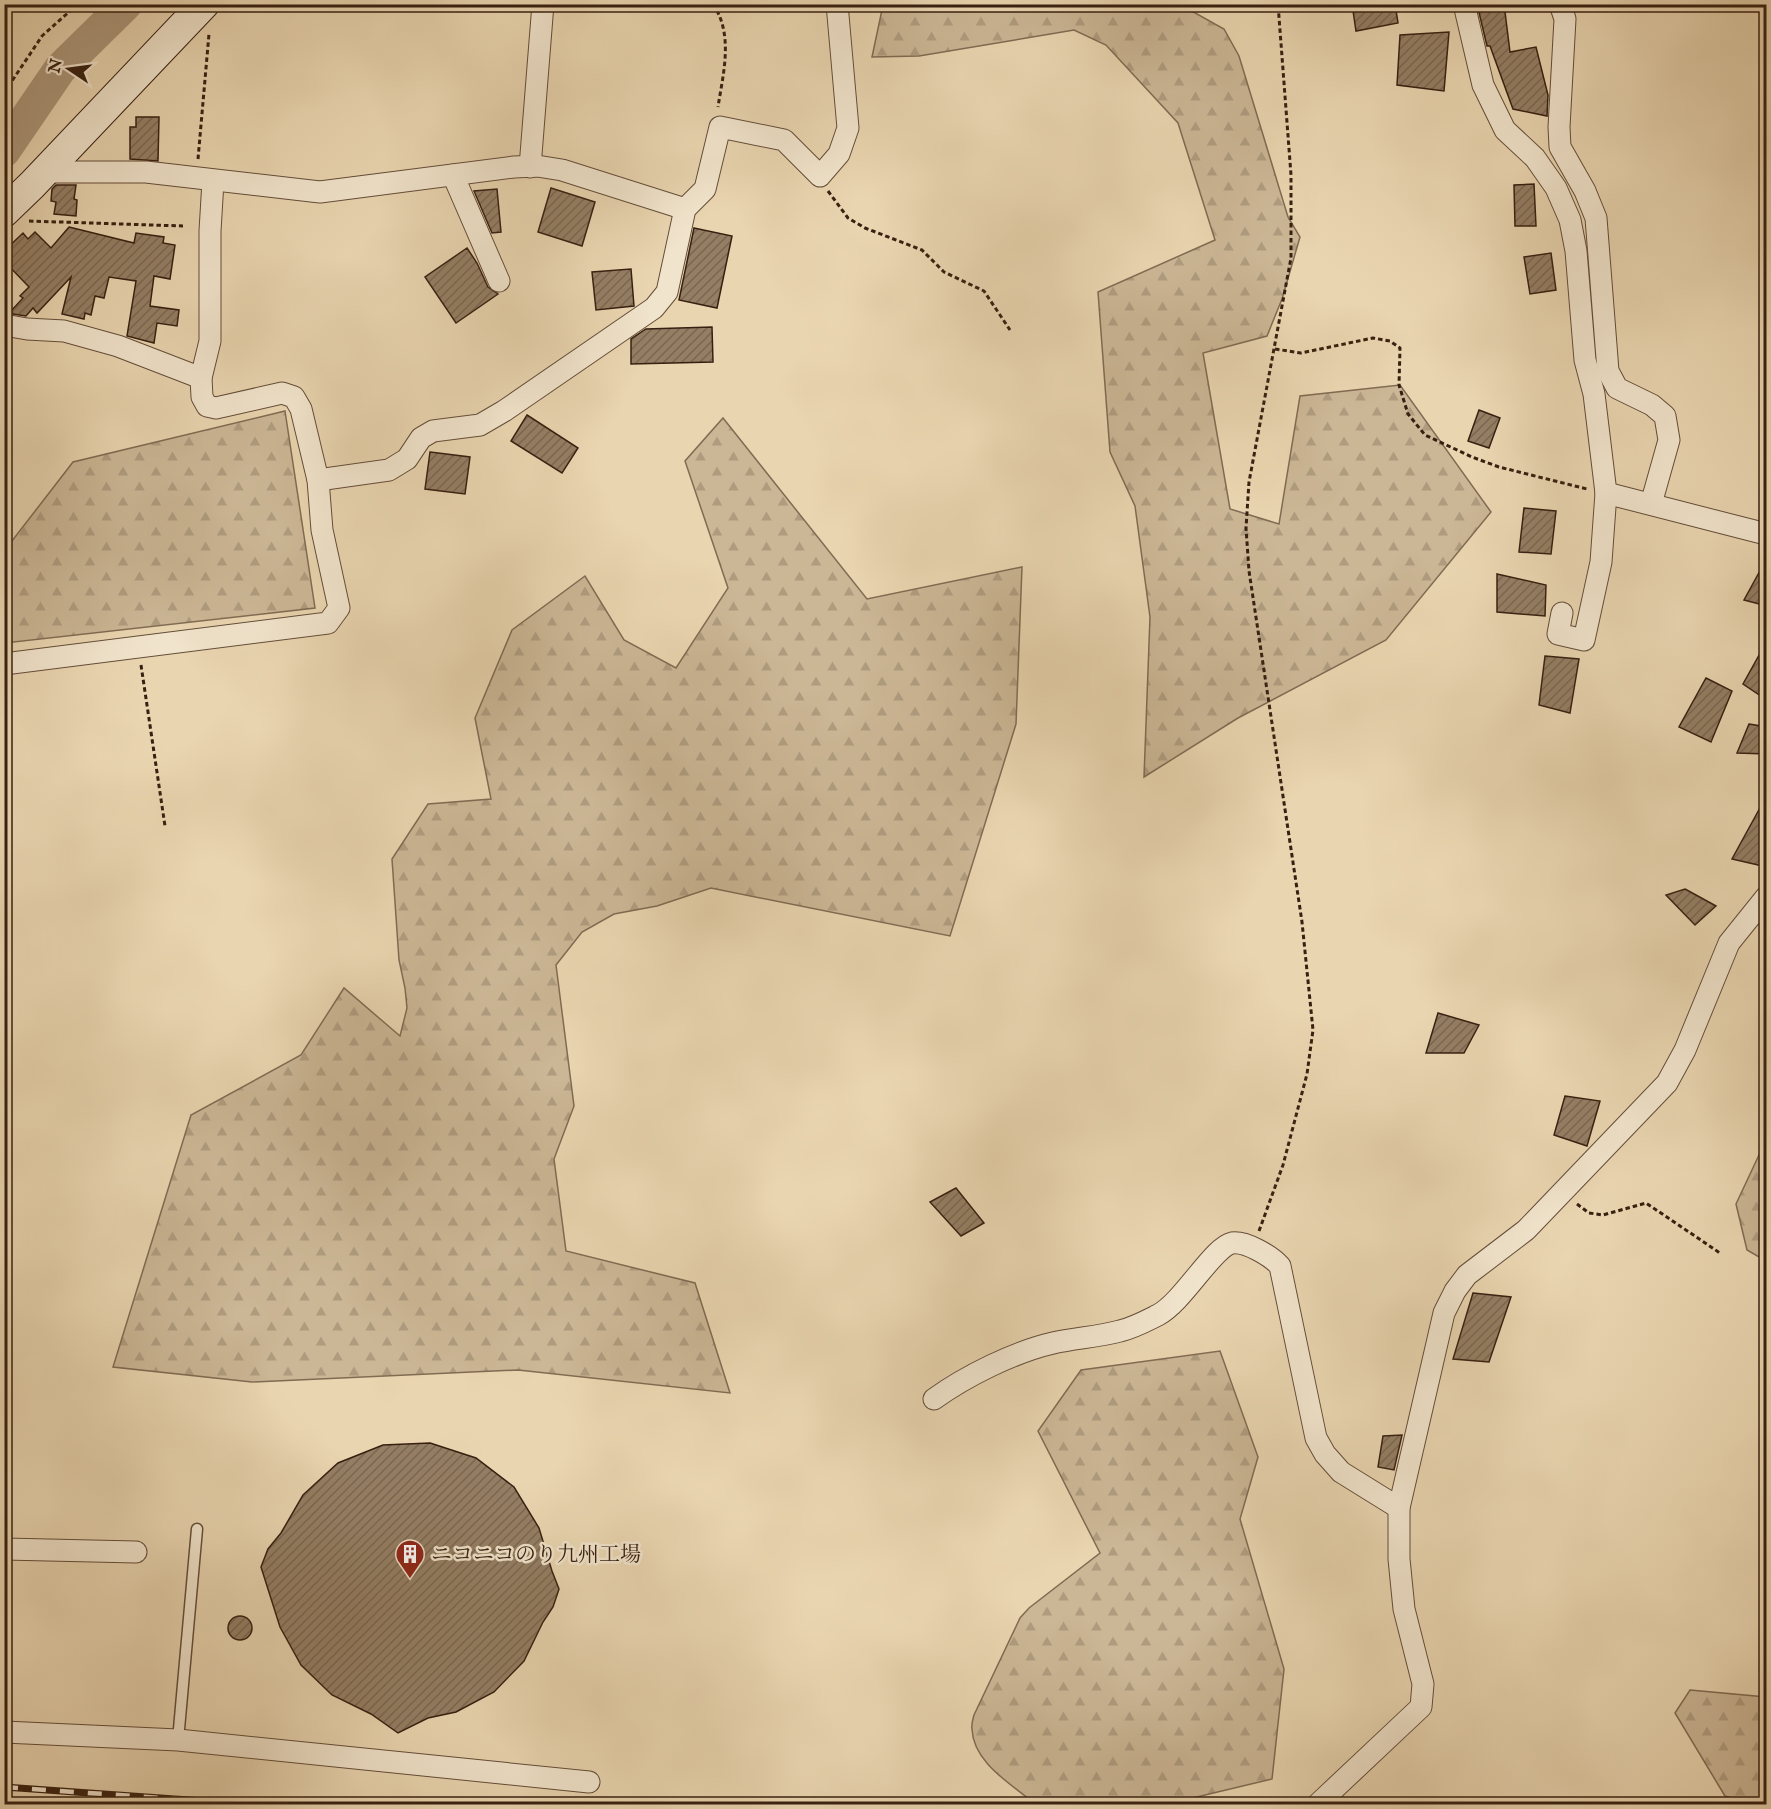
<svg xmlns="http://www.w3.org/2000/svg" width="1771" height="1809" viewBox="0 0 1771 1809" font-family="'IM FELL English','Noto Serif JP',serif">
  <style>
    .forest { fill: url(#forest-firs); stroke: #816b53; stroke-width: 1.5 }
    .lines { fill: none; stroke-linecap: round; stroke-linejoin: round }
    .river { stroke: #ac977a; stroke-width: 33 }
    .building { fill: url(#building-hatch); stroke: #372011; stroke-width: 1.5 }
    .lane-casing { stroke: #644d39; stroke-width: 13 }
    .street-casing { stroke: #644d39; stroke-width: 23 }
    .secondary-casing { stroke: #372011; stroke-width: 32 }
    .path { stroke: #372011; stroke-width: 3; stroke-dasharray: 4.5 3; stroke-linecap: butt }
    .lane { stroke: #f1e4cc; stroke-width: 10 }
    .street { stroke: #f1e4cc; stroke-width: 21 }
    .secondary { stroke: #f1e4cc; stroke-width: 30 }
    .rail-casing { stroke: #372011; stroke-width: 7 }
    .rail { stroke: #f1e4cc; stroke-width: 4.5; stroke-dasharray: 14; stroke-linecap: butt }
    .labels { text-anchor: middle; stroke-width: 5; stroke-linejoin: round; paint-order: stroke }
    .poi-label { font-size: 21px; fill: #372011; stroke: #f1e4cc; text-anchor: start }
  </style>
  <defs>
    <pattern id="forest-firs" width="22" height="20" patternUnits="userSpaceOnUse" patternTransform="scale(1.5)"><rect width="22" height="20" fill="#cbb695"/><path d="M5 1l3.5 6h-7zM16 11l3.5 6h-7z" fill="#af9c7f"/></pattern>
    <pattern id="building-hatch" width="6" height="6" patternUnits="userSpaceOnUse" patternTransform="scale(1.5)"><rect width="6" height="6" fill="#947e64"/><path d="M-1 1l2-2M0 6l6-6M5 7l2-2" fill="none" stroke="#7a6751"/></pattern>
  </defs>
  <rect width="100%" height="100%" fill="#e9d5b0"/>
  <filter id="stains"><feTurbulence type="fractalNoise" baseFrequency=".00333" numOctaves="4"/><feColorMatrix values="0 0 0 0 .2 0 0 0 0 .09 0 0 0 0 .02 0 0 0 .5 -.17"/></filter>
  <radialGradient id="worn" r=".72"><stop offset=".6" stop-color="#630" stop-opacity="0"/><stop offset="1" stop-color="#630" stop-opacity=".3"/></radialGradient>
  <g class="forest">
    <path d="M883 5H1181L1224 29 1239 56 1288 217 1300 237 1282 299 1267 336 1203 353 1230 509 1279 524 1300 396 1400 385 1491 512 1386 640 1238 718 1144 777 1150 617 1135 506 1110 452 1098 292 1215 240 1178 123 1106 45 1074 30 919 56 872 57Z"/>
    <path d="M285 411 315 608 5 643V550L73 462Z"/>
    <path d="M723 418 867 599 1022 567 1016 724 950 936 711 888 657 906 614 914 582 932 556 965 574 1106 554 1159 566 1251 695 1283 730 1393 518 1370 252 1382 113 1367 191 1115 301 1055 344 988 400 1036 407 1008 405 988 399 960 392 859 428 804 491 799 475 718 512 630 585 576 624 640 676 668 728 588 685 461Z"/>
    <path d="M1766 1140V1261L1747 1250 1736 1204Z"/>
    <path d="M1220 1351 1258 1457 1240 1519 1284 1669 1272 1779 1180 1801 1117 1804H1035C1013 1785 973 1763 972 1729 971 1725 973 1719 974 1715L1020 1618 1029 1608 1100 1553 1038 1431 1081 1370Z"/>
    <path d="M1690 1690 1766 1697V1804H1750L1725 1796 1675 1713Z"/>
  </g>
  <g class="lines">
    <path class="river" d="M4 151 60 69 126 4"/>
  </g>
  <g class="building">
    <path d="M1352 4H1395L1398 23 1356 31Z"/>
    <path d="M1477 4H1504L1510 52 1536 47 1548 95 1547 116 1513 109 1490 46H1487Z"/>
    <path d="M1449 32 1444 91 1397 85 1400 35Z"/>
    <path d="M136 117H159L158 161 130 159V127H136Z"/>
    <path d="M1534 184 1536 226H1515L1514 185Z"/>
    <path d="M56 185H76L74 199 77 200 76 216 54 214 56 202 51 201 52 189Z"/>
    <path d="M551 188 595 202 582 246 538 232Z"/>
    <path d="M497 189 501 232 492 233 474 191Z"/>
    <path d="M69 227 134 243 136 233 164 237 163 243 175 245 170 279 154 276 150 306 179 310 177 326 157 323 154 343 127 336 136 281 109 277 104 298 95 296 91 315 85 313 84 319 62 314 71 277 37 313 33 308 26 316 13 314 11 311 23 298 20 296 29 287 4 261V251L23 233 28 239 35 232 51 248Z"/>
    <path d="M694 228 732 236 717 308 679 300Z"/>
    <path d="M467 248 477 263 488 287 498 294 456 323 425 277Z"/>
    <path d="M1551 253 1556 290 1530 294 1524 257Z"/>
    <path d="M631 269 634 306 596 310 592 272Z"/>
    <path d="M712 327 713 362 631 364V339L646 329Z"/>
    <path d="M1479 410 1500 418 1489 448 1468 441Z"/>
    <path d="M527 415 578 448 562 473 511 441Z"/>
    <path d="M430 452 470 457 465 494 425 489Z"/>
    <path d="M1524 508 1556 511 1551 554 1519 552Z"/>
    <path d="M1767 558V606L1744 600Z"/>
    <path d="M1497 574 1546 585 1545 616 1497 612Z"/>
    <path d="M1767 641V700L1743 684Z"/>
    <path d="M1545 656 1579 659 1570 713 1539 705Z"/>
    <path d="M1706 678 1732 691 1711 742 1679 727Z"/>
    <path d="M1749 724 1767 727V754L1737 753Z"/>
    <path d="M1767 795V867L1732 859Z"/>
    <path d="M1685 889 1716 906 1695 925 1666 895Z"/>
    <path d="M1438 1013 1479 1025 1464 1053H1426Z"/>
    <path d="M1565 1096 1600 1101 1587 1146 1554 1135Z"/>
    <path d="M956 1188 984 1223 961 1236 930 1202Z"/>
    <path d="M1473 1293 1511 1297 1489 1362 1453 1359Z"/>
    <path d="M1402 1435 1394 1470 1378 1467 1383 1436Z"/>
    <path d="M430 1443 476 1458 514 1487 539 1528 552 1571 559 1589 553 1607 543 1622 524 1661 494 1692 456 1712 428 1718 398 1733 371 1714 332 1695 301 1665 280 1627 261 1567 268 1549 281 1533 303 1495 338 1463 383 1445Z"/>
    <circle cx="240" cy="1628" r="12"/>
  </g>
  <g class="lines">
    <g class="lane-casing">
      <path id="lane" d="M178 1740 197 1529"/>
    </g>
    <g class="street-casing">
      <g id="street">
        <path d="M1464 4 1483 85 1505 130 1535 158 1556 188 1570 220 1576 251 1585 360 1594 394 1606 493 1601 562 1584 640 1558 634 1562 613"/>
        <path d="M1560 4 1565 19 1559 127 1560 147 1585 191 1596 218 1608 371 1617 388 1652 405 1665 416 1669 440 1651 504"/>
        <path d="M530 167 543 4"/>
        <path d="M44 172H146L320 192 514 167 537 166 562 170 685 209"/>
        <path d="M453 175 499 281"/>
        <path d="M4 325 27 329 64 331 118 346 201 378"/>
        <path d="M318 480 389 470 407 459 421 438 433 431 480 425 504 411 654 308 667 292 685 209 705 189 720 127 784 140 820 176 839 154 848 128 837 4"/>
        <path d="M1606 493 1766 534"/>
        <path d="M4 664 328 623 339 608 322 530 318 480 301 409 294 397 282 393 216 408 207 406 202 397 201 378 210 341V231L213 181"/>
        <path d="M934 1399C966 1376 1014 1352 1053 1343 1075 1338 1098 1337 1120 1331 1133 1328 1146 1321 1158 1315 1183 1302 1213 1247 1232 1243 1246 1241 1271 1256 1280 1266L1316 1438 1325 1454 1341 1472 1399 1508"/>
        <path d="M4 1549 136 1552"/>
        <path d="M4 1732 178 1740 589 1782"/>
        <path d="M1318 1804 1421 1707 1423 1684 1404 1609 1399 1559V1508L1444 1313 1455 1291 1467 1275 1526 1230 1667 1083 1685 1050 1729 943 1766 897"/>
      </g>
    </g>
    <g class="secondary-casing">
      <path id="secondary" d="M4 212 32 185 204 4"/>
    </g>
    <g class="path">
      <path d="M713 4C734 35 723 74 718 107"/>
      <path d="M4 93 42 36 78 4"/>
      <path d="M198 159 209 34"/>
      <path d="M828 191 848 218 865 228 922 250 944 272 984 291 1010 330"/>
      <path d="M29 221 183 226"/>
      <path d="M1275 349 1301 353 1373 338 1390 341 1400 348 1399 385 1408 414 1425 435 1472 457 1499 467 1587 489"/>
      <path d="M141 665 165 826"/>
      <path d="M1577 1204 1589 1213 1603 1215 1646 1203 1720 1253"/>
      <path d="M1259 1231 1283 1165 1307 1074 1313 1030 1302 922 1249 571 1246 528 1249 482 1291 258V175L1278 4"/>
    </g>
    <use href="#lane" class="lane"/>
    <use href="#street" class="street"/>
    <use href="#secondary" class="secondary"/>
    <g class="rail-casing">
      <g id="rail">
        <path d="M4 1787 246 1804"/>
        <path d="M4 1801 51 1804"/>
      </g>
    </g>
    <use href="#rail" class="rail"/>
  </g>
  <defs>
    <g id="building-pin" transform="scale(1.5)"><path d="M0 17L-7.5 6A9.5 9.5 0 1 1 7.5 6Z" fill="#8f2418" stroke="#f1e4cc"/><path d="M-4-6H4V6H1V3H-1V6H-4ZM-2.5-4.3h1.7v1.8h-1.7ZM.8-4.3h1.7v1.8H.8ZM-2.5-1h1.7V.8h-1.7ZM.8-1h1.7V.8H.8Z" fill="#fff"/></g>
  </defs>
  <g fill-rule="evenodd">
    <use href="#building-pin" x="410" y="1554"/>
  </g>
  <g class="labels">
    <g class="poi-label">
      <text x="431" y="1561">ニコニコのり九州工場</text>
    </g>
  </g>
  <rect width="1771" height="1809" fill="none" stroke="#e9d5b0" stroke-width="24"/>
  <rect x="6" y="6" width="1759" height="1797" fill="none" stroke="#372011" stroke-width="3"/>
  <rect x="12" y="12" width="1747" height="1785" fill="none" stroke="#372011" stroke-width="1.5"/>
  <g transform="translate(69 69) rotate(283)" stroke="#f1e4cc" stroke-width="4.5" paint-order="stroke">
  <path d="M0-4.5L10 22L0 15L-10 22Z" fill="#372011"/>
  <text y="-9" font-size="16" font-weight="bold" text-anchor="middle" fill="#372011">N</text>
  </g>
  <rect width="100%" height="100%" filter="url(#stains)"/>
  <rect width="100%" height="100%" fill="url(#worn)"/>
</svg>
